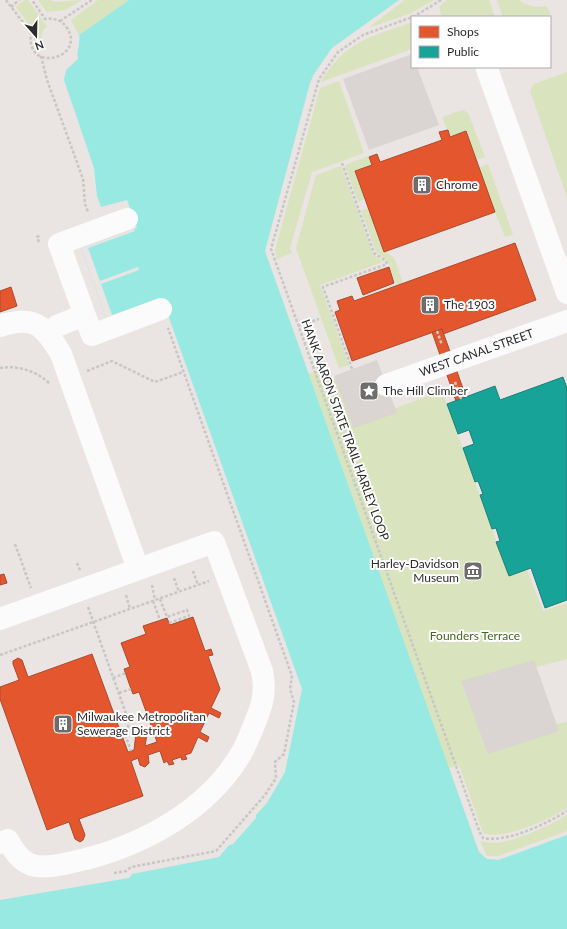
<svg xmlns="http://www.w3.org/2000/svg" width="567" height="929" viewBox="0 0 567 929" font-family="Lato,sans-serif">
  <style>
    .green { fill: #d9e3bd }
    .plaza { fill: #dad5d2 }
    .water { fill: #99e9e3 }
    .pier { fill: #eae4e2 }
    .shops { fill: #e4572e; stroke: #ad4a2d }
    .public { fill: #17a398; stroke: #1d7f78 }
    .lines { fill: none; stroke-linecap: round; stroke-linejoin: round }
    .path { stroke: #c7c7c6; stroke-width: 2.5; stroke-dasharray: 3 2; stroke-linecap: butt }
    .minor { stroke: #fcfbfb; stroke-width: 22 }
    .labels { text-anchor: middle; stroke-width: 4; stroke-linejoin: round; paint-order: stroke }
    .poi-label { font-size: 12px; fill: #2c2c2c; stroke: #fff; text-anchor: start }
    .street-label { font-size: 12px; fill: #2c2c2c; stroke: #fff }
    .park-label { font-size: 12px; fill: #45681d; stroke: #fff }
  </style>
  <rect width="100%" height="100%" fill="#eae4e2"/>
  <g class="green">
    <path d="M25 0H28L47 27 43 30 41 38 34 40V31L16 7Z"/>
    <path d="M38 0H49L56 2 82 0 65 10 47 12Z"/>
    <path d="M98 0H129L79 35 71 20Z"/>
    <path d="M405 0H434L411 13 368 28Z"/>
    <path d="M447 0H489L495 17H442L439 7Z"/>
    <path d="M497 0H519L525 4 536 7 546 6 551 14 541 17H503Z"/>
    <path d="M412 22V49L321 82C323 77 328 71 331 67 353 38 381 34 412 22Z"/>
    <path d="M567 72V197L530 91 534 84Z"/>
    <path d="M339 81 364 153 312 172 290 248 292 253 277 259 275 250 320 88Z"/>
    <path d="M463 110 468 113 485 157 476 160 450 137 442 117Z"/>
    <path d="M368 156 372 165 355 171 365 199 358 202 345 165Z"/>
    <path d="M488 164 513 235 505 237 478 168Z"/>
    <path d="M341 166 373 254 383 262 320 285 349 365 339 368 296 248 316 175Z"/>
    <path d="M368 208 384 252 386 251 394 258 403 283 397 285 388 261 376 252 361 210Z"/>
    <path d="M376 363 393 409 442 391 509 576 527 570 543 611 567 603V659L536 667 556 724 567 722V808C550 819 503 841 483 833L459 765 449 768 309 374 326 368 331 379Z"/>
    <path d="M567 815V831L498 856H487L480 841C485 842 491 843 496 843 514 842 551 825 567 815Z"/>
  </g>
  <g class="plaza">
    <path d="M412 54V67H417L439 125 369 150 343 79Z"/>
    <path d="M377 360 397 413 353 428 334 376Z"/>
    <path d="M534 660 559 731 488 754 461 681Z"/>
  </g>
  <path class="water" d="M129 0H399L332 48 314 74 310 83 265 251 479 852 487 859 498 860 567 835V929H0V900L129 878 132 874 219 857 229 845 233 844 256 818V815L267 803 285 772 302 689 163 301 107 321 81 248 137 228 127 200 101 207 97 196 94 168 64 80 66 70 78 59C76 49 81 45 79 35Z"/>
  <path class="pier" d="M134 229 135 231 88 248 100 281 138 267 139 270 101 284 112 315 160 298 161 301 107 321 81 248Z"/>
  <g class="shops">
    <path d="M448 130 450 137 466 131 495 212 384 252 355 171 372 165 369 157 377 154 380 162 442 140 439 132Z"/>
    <path d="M515 243 536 300 443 334 442 329 352 361 335 312 340 310 337 301 352 296 354 301Z"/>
    <path d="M389 267 394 283 363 295 357 278Z"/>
    <path d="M11 287 17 306 0 312V291Z"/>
    <path d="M442 329 466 397 456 401 432 332Z"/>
    <path d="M4 574 7 583 0 585V575Z"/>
    <path d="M193 617 205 651 211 649 213 655 208 656 220 689 211 708 221 713 219 718 209 713 200 732 209 737 207 742 198 737 191 753 185 755 187 759 182 760 181 757 172 760 174 764 169 765 167 761 164 763 160 751 148 755 149 763 145 767 140 765 138 758 131 761 143 796 79 819 85 835 83 840 80 842 75 839 69 822 47 830 0 699V687L19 680 13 664V661L18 658 22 660 28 677 92 654 128 752 134 750 136 733 138 731 144 730 147 734 145 746 157 742 139 692 133 694 131 689 124 669 130 667 121 643 146 634 143 626 167 618 170 625Z"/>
  </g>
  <path class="public" d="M563 377 567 388V600L545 608 531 568 509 576 496 542 500 541 496 528 492 529 480 495 483 494 478 481 475 482 463 448 474 444 469 430 458 434 447 404 495 386 500 400Z"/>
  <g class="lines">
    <g class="path">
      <path d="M6 0 31 33C25 75 87 58 67 28 62 20 54 18 45 19L32 0"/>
      <path d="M441 0 415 16 363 35 338 52 319 79 271 249 480 833 483 838C507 843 546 824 567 811"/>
      <path d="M11 7 19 0"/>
      <path d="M60 21 92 0"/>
      <path d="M41 56 47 80 83 179 85 204 88 212"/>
      <path d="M342 163 374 253 386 261 387 264 323 287 352 369"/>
      <path d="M39 242 37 237 41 235"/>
      <path d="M298 326 319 319"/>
      <path d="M437 331 442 345"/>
      <path d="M0 368C18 365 36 371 49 383"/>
      <path d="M317 368 326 364"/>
      <path d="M87 371 112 361 155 382 183 372"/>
      <path d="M455 382 461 399"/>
      <path d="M15 544 31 588"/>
      <path d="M77 563 80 570"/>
      <path d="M193 571 198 585"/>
      <path d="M174 578 179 592"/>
      <path d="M152 585 155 600"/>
      <path d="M126 595 130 609"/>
      <path d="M160 599 167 617 187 610 189 616 169 623"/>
      <path d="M153 601 160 620"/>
      <path d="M88 607 129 722 126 737 131 751"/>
      <path d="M0 655 209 581"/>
      <path d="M113 678 126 673"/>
      <path d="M119 693 131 689"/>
      <path d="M114 873 126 871 131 867 216 851 265 795 276 778 275 762 284 754 294 702 290 689 292 676 168 328"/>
    </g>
    <g class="minor">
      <path d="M487 69 567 293"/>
      <path d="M127 219 59 244 92 335 161 309"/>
      <path d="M0 326C34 315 44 325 61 354L138 569"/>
      <path d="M48 334 57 326 84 315"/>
      <path id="s1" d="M386 385 567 321"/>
      <path d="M0 619 214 542 262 671C267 695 261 708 252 730 249 737 246 745 242 752 210 808 147 843 86 859 71 862 47 870 32 865 20 861 14 851 8 840L0 843"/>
    </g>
  </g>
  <defs>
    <g id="building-square" transform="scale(1)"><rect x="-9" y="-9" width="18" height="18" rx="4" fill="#6e6c6c" stroke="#fff"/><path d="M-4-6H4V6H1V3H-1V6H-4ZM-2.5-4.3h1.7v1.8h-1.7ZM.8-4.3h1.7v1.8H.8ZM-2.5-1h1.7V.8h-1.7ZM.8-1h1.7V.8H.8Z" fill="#fff"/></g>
    <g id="sight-square" transform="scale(1)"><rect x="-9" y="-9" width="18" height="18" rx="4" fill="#6e6c6c" stroke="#fff"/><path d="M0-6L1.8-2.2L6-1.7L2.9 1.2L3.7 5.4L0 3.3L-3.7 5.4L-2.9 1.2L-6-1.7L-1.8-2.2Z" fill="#fff"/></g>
    <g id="museum-square" transform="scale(1)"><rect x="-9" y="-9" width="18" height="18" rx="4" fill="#6e6c6c" stroke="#fff"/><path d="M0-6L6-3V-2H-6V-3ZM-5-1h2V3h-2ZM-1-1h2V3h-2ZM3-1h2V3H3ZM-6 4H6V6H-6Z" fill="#fff"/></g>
  </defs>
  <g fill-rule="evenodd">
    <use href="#building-square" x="422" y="185"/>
    <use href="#building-square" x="430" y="305"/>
    <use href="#sight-square" x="369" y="391"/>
    <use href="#museum-square" x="473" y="571"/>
    <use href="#building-square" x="63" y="724"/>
  </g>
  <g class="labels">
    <g class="poi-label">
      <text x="436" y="189">Chrome</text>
      <text x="444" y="309">The 1903</text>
      <text x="383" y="395">The Hill Climber</text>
      <text x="459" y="568" text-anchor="end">Harley-Davidson<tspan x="459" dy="14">Museum</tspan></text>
      <text x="77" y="721">Milwaukee Metropolitan<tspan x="77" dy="14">Sewerage District</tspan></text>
    </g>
    <g class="street-label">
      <text dy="4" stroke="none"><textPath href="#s1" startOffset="96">WEST CANAL STREET</textPath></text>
      <text transform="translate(345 430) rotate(70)" y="4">HANK AARON STATE TRAIL HARLEY LOOP</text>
    </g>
    <g class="park-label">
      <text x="475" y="640">Founders Terrace</text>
    </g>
  </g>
  <rect x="411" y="16" width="140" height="52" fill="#ffffff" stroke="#ababab"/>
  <rect x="419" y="26" width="20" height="12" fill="#e4572e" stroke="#ababab"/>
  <text x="447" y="36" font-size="12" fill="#2c2c2c">Shops</text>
  <rect x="419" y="46" width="20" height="12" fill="#17a398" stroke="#ababab"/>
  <text x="447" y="56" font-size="12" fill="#2c2c2c">Public</text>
  <g transform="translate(36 36) rotate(160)" stroke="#ffffff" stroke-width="3" paint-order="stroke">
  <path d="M0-3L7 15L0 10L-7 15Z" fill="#2c2c2c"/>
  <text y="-6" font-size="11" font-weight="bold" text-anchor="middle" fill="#2c2c2c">N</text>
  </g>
</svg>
